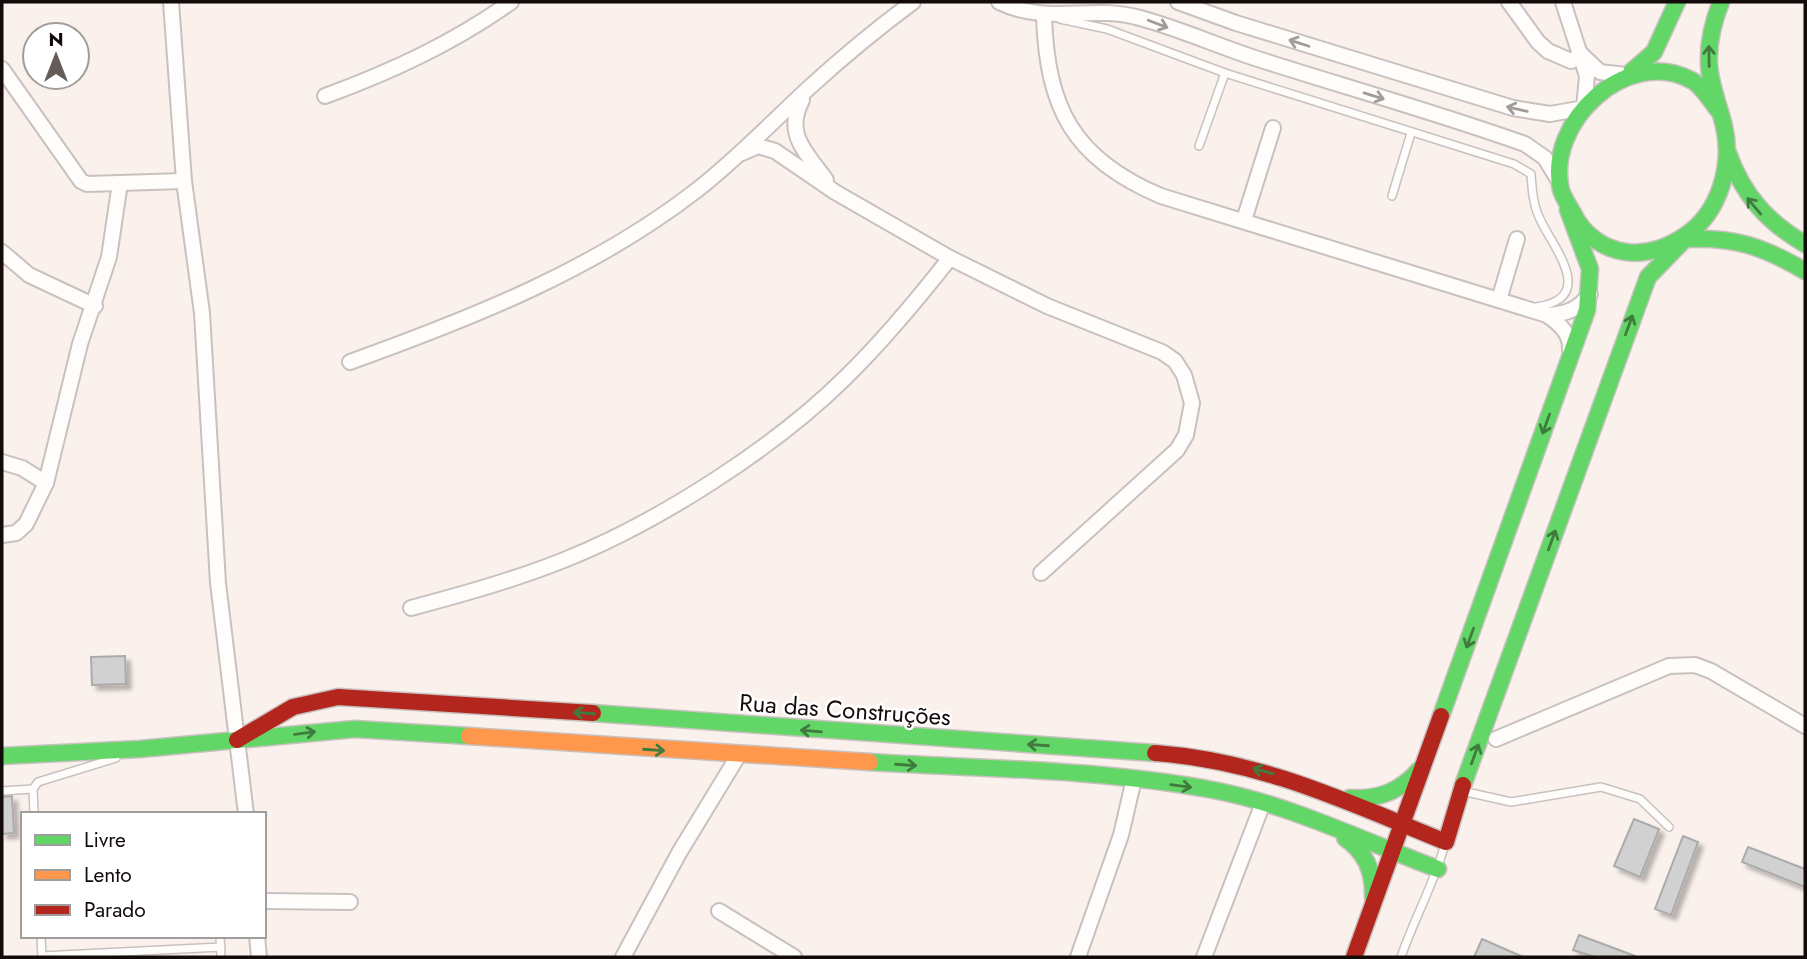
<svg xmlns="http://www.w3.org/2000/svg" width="1807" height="959" viewBox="0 0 1807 959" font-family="Jost,sans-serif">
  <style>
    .building { fill: #d2d1d2; stroke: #ababab; stroke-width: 2; filter: url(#shadow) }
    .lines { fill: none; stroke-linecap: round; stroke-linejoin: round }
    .lane-casing { stroke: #c8c1be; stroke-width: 10 }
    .street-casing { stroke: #c8c1be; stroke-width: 18 }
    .fast-casing { stroke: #c8c1be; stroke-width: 19 }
    .slow-casing { stroke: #c8c1be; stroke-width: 19 }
    .jam-casing { stroke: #c8c1be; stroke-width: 19 }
    .lane { stroke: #fefdfc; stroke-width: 7 }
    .street { stroke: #fefdfc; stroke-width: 14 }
    .fast { stroke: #63d668; stroke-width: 16 }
    .slow { stroke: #ff974d; stroke-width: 16 }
    .jam { stroke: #b3261e; stroke-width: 16 }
    .oneway { stroke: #a09c9b }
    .oneway2 { stroke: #3f7b3d }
    .labels { text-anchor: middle; stroke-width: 5; stroke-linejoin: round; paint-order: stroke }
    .street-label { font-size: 24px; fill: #120b09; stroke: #fff }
  </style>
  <defs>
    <filter id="shadow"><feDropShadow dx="5" dy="5" stdDeviation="2" flood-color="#0004"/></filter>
  </defs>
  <rect width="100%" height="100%" fill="#faf1ed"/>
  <g class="building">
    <path d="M125 656 126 684 92 685 91 657Z"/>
    <path d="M12 796 14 833 2 834V797Z"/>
    <path d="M1634 819 1659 829 1640 877 1614 866Z"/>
    <path d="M1683 836 1698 842 1671 915 1655 909Z"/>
    <path d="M1748 847 1805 869V887L1742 862Z"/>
    <path d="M1579 935 1635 956V957H1595L1573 950Z"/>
    <path d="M1482 939 1523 957H1474Z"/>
  </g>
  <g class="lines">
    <g class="lane-casing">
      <g id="lane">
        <path d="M1060 19 1107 29 1225 73 1514 164 1531 174C1532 188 1533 204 1539 217 1552 247 1599 298 1536 307"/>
        <path d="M1199 146 1225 73"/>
        <path d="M1392 196 1411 133"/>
        <path d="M2 791 33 789"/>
        <path d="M1462 791 1511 802 1601 787 1640 799 1669 827"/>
        <path d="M34 814 33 789 38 782 116 758"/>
        <path d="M41 936 42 957"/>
        <path d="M220 936 221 957"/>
        <path d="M42 956 221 947"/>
        <path d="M1401 957C1414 919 1434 884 1445 844"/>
      </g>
    </g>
    <g class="street-casing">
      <g id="street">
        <path d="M171 2 184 181 202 313 218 583 246 814"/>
        <path d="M999 2C1050 26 1090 4 1140 18 1181 29 1220 47 1261 60 1349 88 1438 113 1525 144L1545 158 1559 181"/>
        <path d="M1178 2 1236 23 1513 108 1550 114 1584 108 1587 76 1563 2"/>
        <path d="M1509 2 1538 42 1548 51 1571 61 1582 55"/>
        <path d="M1044 16C1047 108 1073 159 1161 196L1547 315C1560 324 1571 334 1570 350"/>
        <path d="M1582 55 1600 72 1626 75"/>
        <path d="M2 69 81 181 87 184 184 181"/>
        <path d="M325 96C393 71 453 43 511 2"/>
        <path d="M802 100C784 134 806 152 826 180"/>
        <path d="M742 153 758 146 775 151 835 192 950 258 1047 306 1162 352 1175 361 1184 375 1192 403 1186 435 1177 450 1041 573"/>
        <path d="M1244 220 1273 128"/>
        <path d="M2 252 29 275 95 306"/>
        <path d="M1499 300 1517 239"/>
        <path d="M1547 315C1566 314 1578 310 1590 294"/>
        <path d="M350 362C472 318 594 270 697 190 738 158 773 121 811 86 844 56 878 28 913 2"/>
        <path d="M2 462 22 468 46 483"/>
        <path d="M2 535 16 533 26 524 46 483 80 344 109 257 120 183"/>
        <path d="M411 608C463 594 514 580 564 560 657 523 773 449 845 378 883 341 917 300 950 258"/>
        <path d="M1496 739 1669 666 1695 665 1711 671 1805 726"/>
        <path d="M264 901 350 902"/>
        <path d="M719 911 794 957"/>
        <path d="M257 936 259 957"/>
        <path d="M623 957 679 853 738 756"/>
        <path d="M1078 957 1121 835 1134 779"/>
        <path d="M1204 957 1263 803"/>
      </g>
    </g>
    <g class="fast-casing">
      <g id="fast">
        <path d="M1631 72 1654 52 1677 2"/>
        <path d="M1719 111C1711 102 1702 85 1691 80 1627 46 1545 122 1561 190 1563 197 1569 206 1573 213 1583 234 1603 249 1626 252 1647 255 1669 247 1686 235 1720 212 1733 165 1724 126 1719 105 1710 85 1709 64 1708 43 1713 22 1721 2"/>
        <path d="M1728 153C1743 195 1767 222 1805 244"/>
        <path d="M593 713 1155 753"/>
        <path d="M1441 716 1587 310 1590 269 1568 210"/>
        <path d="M2 756 140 749 355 729 469 736"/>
        <path d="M870 762C983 769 1101 769 1213 790 1288 804 1366 842 1438 869"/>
        <path d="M1463 785 1648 277 1685 239C1735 237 1762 246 1805 271"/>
        <path d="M1350 798C1379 800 1401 791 1420 769"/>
        <path d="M1345 838C1366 852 1374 872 1373 897"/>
      </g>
    </g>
    <g class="slow-casing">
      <path id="slow" d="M469 736 870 762"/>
    </g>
    <g class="jam-casing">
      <g id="jam">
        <path d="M237 740 293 707 338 697 593 713"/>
        <path d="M1155 753C1263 761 1347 802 1446 842L1463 785"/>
        <path d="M1354 957 1441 716"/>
      </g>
    </g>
    <use href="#lane" class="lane"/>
    <use href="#street" class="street"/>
    <use href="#fast" class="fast"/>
    <use href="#slow" class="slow"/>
    <use href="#jam" class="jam"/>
  </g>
  <defs><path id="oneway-shaft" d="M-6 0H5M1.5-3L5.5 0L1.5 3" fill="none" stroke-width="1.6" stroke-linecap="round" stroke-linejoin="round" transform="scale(1.75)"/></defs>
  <g class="oneway">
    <use href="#oneway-shaft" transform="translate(1158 24) rotate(21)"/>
    <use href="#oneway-shaft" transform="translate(1299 43) rotate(-162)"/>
    <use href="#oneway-shaft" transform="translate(1374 96) rotate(17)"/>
    <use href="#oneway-shaft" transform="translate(1517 109) rotate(-167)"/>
  </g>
  <g class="oneway2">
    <use href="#oneway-shaft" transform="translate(1709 56) rotate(-91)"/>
    <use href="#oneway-shaft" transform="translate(1754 206) rotate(-130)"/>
    <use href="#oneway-shaft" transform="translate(1629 325) rotate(-70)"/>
    <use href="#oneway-shaft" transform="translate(1546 424) rotate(110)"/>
    <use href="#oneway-shaft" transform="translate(1552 540) rotate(-70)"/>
    <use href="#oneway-shaft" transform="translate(1470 638) rotate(110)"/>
    <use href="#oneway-shaft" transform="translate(584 713) rotate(-176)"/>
    <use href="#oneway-shaft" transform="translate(811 731) rotate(-175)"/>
    <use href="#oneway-shaft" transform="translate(305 733) rotate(-8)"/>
    <use href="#oneway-shaft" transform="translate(1038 745) rotate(-176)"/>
    <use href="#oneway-shaft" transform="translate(654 750) rotate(4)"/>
    <use href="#oneway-shaft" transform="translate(1475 754) rotate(-70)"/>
    <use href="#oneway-shaft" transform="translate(906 765) rotate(4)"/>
    <use href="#oneway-shaft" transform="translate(1263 771) rotate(-164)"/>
    <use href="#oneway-shaft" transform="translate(1181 786) rotate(8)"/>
  </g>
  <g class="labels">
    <g class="street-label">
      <text transform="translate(845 710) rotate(4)" y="8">Rua das Construções</text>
    </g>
  </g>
  <rect width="1807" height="959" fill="none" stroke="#120b09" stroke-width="7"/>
  <rect x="21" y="812" width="245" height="126" fill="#ffffff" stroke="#a09d9d" stroke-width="2"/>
  <rect x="35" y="835" width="35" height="10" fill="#63d668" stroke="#a09d9d" stroke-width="2"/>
  <text x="84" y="847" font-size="21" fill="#120b09">Livre</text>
  <rect x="35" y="870" width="35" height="10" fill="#ff974d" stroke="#a09d9d" stroke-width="2"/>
  <text x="84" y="882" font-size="21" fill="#120b09">Lento</text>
  <rect x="35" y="905" width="35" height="10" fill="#b3261e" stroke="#a09d9d" stroke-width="2"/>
  <text x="84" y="917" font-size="21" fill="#120b09">Parado</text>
  <g transform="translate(56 56)"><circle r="33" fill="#ffffff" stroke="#a09d9d" stroke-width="2"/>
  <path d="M0-5L12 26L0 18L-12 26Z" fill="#635c59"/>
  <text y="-10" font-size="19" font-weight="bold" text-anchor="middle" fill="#120b09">N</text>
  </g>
</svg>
